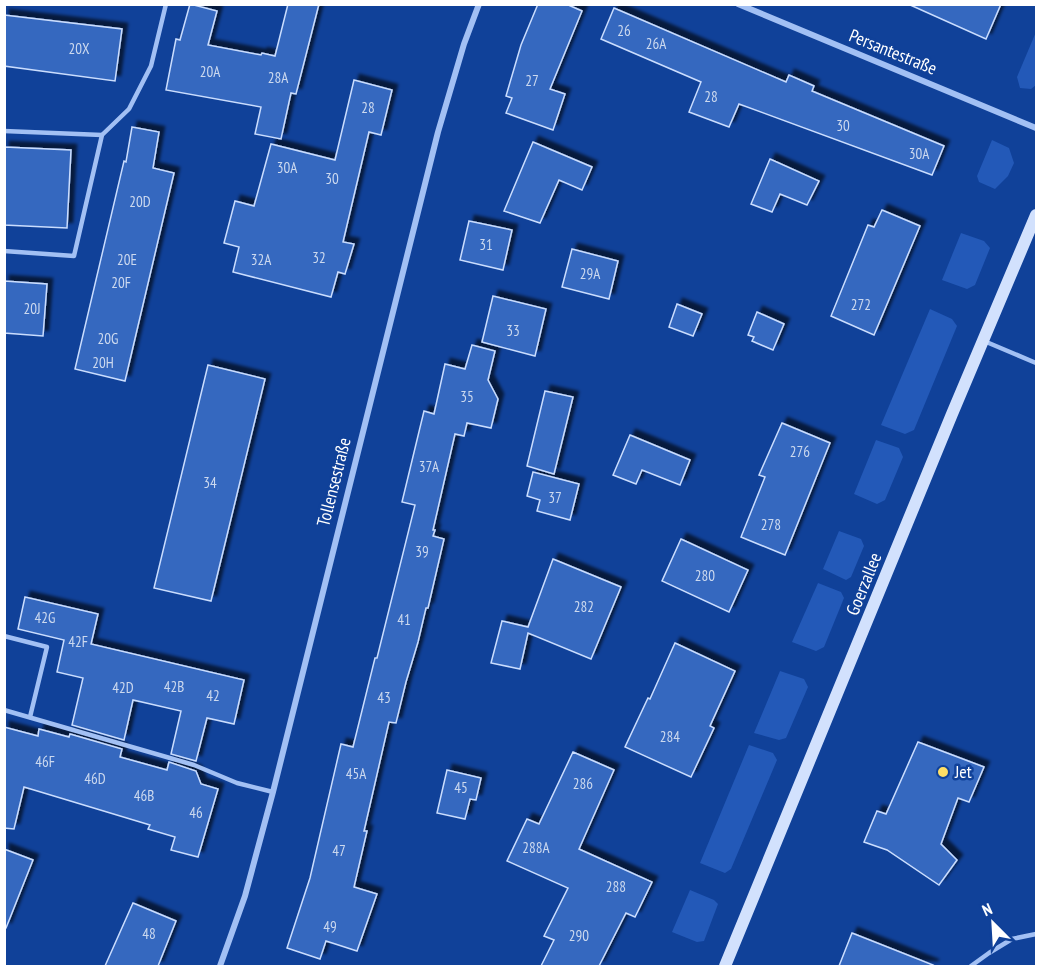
<svg xmlns="http://www.w3.org/2000/svg" width="1041" height="971" viewBox="0 0 1041 971" font-family="'PT Sans Narrow',sans-serif">
  <style>
    .green { fill: #2359b8 }
    .building { fill: #3467bf; stroke: #caddfe; stroke-width: 1.5; filter: url(#shadow) }
    .lines { fill: none; stroke-linecap: round; stroke-linejoin: round }
    .lane { stroke: #a2c0f4; stroke-width: 4.5 }
    .street { stroke: #a2c0f4; stroke-width: 6 }
    .secondary { stroke: #d2e1fd; stroke-width: 12 }
    .poi-dot { fill: #ffdf65; stroke: #104199; stroke-width: 2 }
    .labels { text-anchor: middle; stroke-width: 5; stroke-linejoin: round; paint-order: stroke }
    .number-label { font-size: 15px; fill: #ccd9ef }
    .street-label { font-size: 18px; fill: #fff; stroke: #104199 }
    .poi-label { font-size: 18px; fill: #fff; stroke: #104199; text-anchor: start }
  </style>
  <defs>
    <filter id="shadow"><feDropShadow dx="5.5" dy="-5.5" stdDeviation="1.5" flood-color="#0009"/></filter>
  </defs>
  <rect width="100%" height="100%" fill="#104199"/>
  <g class="green">
    <path d="M1036 32V85L1031 89 1020 88 1017 77Z"/>
    <path d="M992 140 1009 148 1014 163 1008 176 995 189 979 182 977 176Z"/>
    <path d="M961 233 984 241 990 248 975 285 967 289 942 280Z"/>
    <path d="M930 309 952 319 957 326 914 430 905 434 881 425Z"/>
    <path d="M876 440 899 448 903 457 885 500 877 504 854 494Z"/>
    <path d="M839 531 861 539 864 546 851 577 846 580 823 569Z"/>
    <path d="M818 583 841 592 844 598 824 647 816 651 792 642Z"/>
    <path d="M780 671 804 679 808 687 786 738 779 740 754 733Z"/>
    <path d="M749 745 773 753 777 760 731 869 725 873 700 863Z"/>
    <path d="M690 890 714 900 718 904 704 941 697 942 672 932Z"/>
  </g>
  <g class="building">
    <path d="M190 4 217 11 208 45 261 55 262 53 275 56 288 4H319L296 94 291 93 281 139 255 134 261 107 166 90 176 39 180 40Z"/>
    <path d="M538 4H566L582 11 550 89 565 94 553 130 506 113 512 98 506 96 521 45Z"/>
    <path d="M908 4H1001L986 39Z"/>
    <path d="M614 8 786 82 789 75 814 86 812 91 944 146 932 175 739 104 729 127 689 112 701 82 601 39Z"/>
    <path d="M4 15 122 29 115 81 4 66Z"/>
    <path d="M354 80 392 90 381 135 369 132 343 242 354 244 345 274 338 272 331 297 233 272 239 247 224 243 235 201 254 206 271 144 335 160Z"/>
    <path d="M132 127 159 132 153 168 174 173 125 381 75 369 124 161 126 162Z"/>
    <path d="M533 142 592 167 582 190 559 180 540 223 504 211Z"/>
    <path d="M4 147 71 150 67 228 4 225Z"/>
    <path d="M770 159 819 181 807 205 780 194 772 212 751 204Z"/>
    <path d="M882 210 920 226 874 335 831 316 868 225 874 227Z"/>
    <path d="M469 221 512 230 503 270 460 260Z"/>
    <path d="M572 249 618 261 609 299 562 287Z"/>
    <path d="M4 281 47 284 43 336 4 333Z"/>
    <path d="M493 296 546 309 535 356 482 342Z"/>
    <path d="M677 304 702 314 693 336 669 327Z"/>
    <path d="M757 312 784 324 773 350 752 341 754 337 748 335Z"/>
    <path d="M472 345 495 351 488 380 498 399 491 428 467 423 464 436 455 434 433 530H435L433 536 444 539 428 608H426L418 642 406 682 396 723 389 722 364 831H367L354 887 377 894 357 951 326 941 320 959 287 948 310 878 341 744 353 747 375 658H377L415 505 402 502 424 411 434 414 445 364 465 369Z"/>
    <path d="M208 365 265 379 211 601 154 588Z"/>
    <path d="M545 391 573 397 554 474 527 466Z"/>
    <path d="M782 423 830 443 785 555 741 537 765 477 759 475Z"/>
    <path d="M630 435 690 460 680 485 642 470 636 484 613 475Z"/>
    <path d="M533 472 579 484 570 520 537 511 540 500 527 496Z"/>
    <path d="M681 539 748 570 729 612 662 581Z"/>
    <path d="M553 559 621 587 591 659 528 633 520 669 491 663 502 621 528 627Z"/>
    <path d="M25 597 98 614 91 644 244 680 234 724 207 718 196 761 171 754 181 711 133 700 124 740 72 725 83 678 57 672 64 640 18 629Z"/>
    <path d="M675 643 735 671 710 726 714 728 691 777 625 747 648 698 650 699Z"/>
    <path d="M4 727 38 736 39 729 69 737 70 734 122 749 120 757 167 770 169 762 196 771 201 784 218 789 198 857 171 850 175 837 148 829 150 825 24 787 14 829 4 828Z"/>
    <path d="M918 742 984 767 969 802 958 798 941 844 957 860 939 885 887 850 864 842 877 811 886 814Z"/>
    <path d="M573 752 614 770 579 849 652 882 635 917 626 913 599 966H541L554 940 544 936 568 888 507 861 527 819 539 824Z"/>
    <path d="M447 770 481 778 476 800 470 799 465 819 437 813Z"/>
    <path d="M4 849 33 860 6 928H4Z"/>
    <path d="M133 903 176 921 158 966H105Z"/>
    <path d="M852 933 933 965 932 966H839Z"/>
  </g>
  <g class="lines">
    <g class="lane">
      <path d="M4 131 102 135"/>
      <path d="M4 251 74 256 102 135 129 109 151 66 166 4"/>
      <path d="M984 341 1036 363"/>
      <path d="M4 636 47 647 30 717"/>
      <path d="M4 710 194 765 237 783 273 792"/>
      <path d="M971 966 989 953 1012 939 1036 934"/>
    </g>
    <g class="street">
      <path d="M738 4 1036 128"/>
      <path d="M220 966 245 896 273 792 438 132 464 44 479 4"/>
    </g>
    <path class="secondary" d="M725 966 952 414 1036 215"/>
  </g>
  <circle class="poi-dot" cx="943" cy="772" r="6"/>
  <g class="labels">
    <g class="number-label">
      <text x="624" y="36">26</text>
      <text x="656" y="49">26A</text>
      <text x="79" y="54">20X</text>
      <text x="210" y="77">20A</text>
      <text x="278" y="83">28A</text>
      <text x="532" y="86">27</text>
      <text x="711" y="102">28</text>
      <text x="368" y="113">28</text>
      <text x="843" y="131">30</text>
      <text x="919" y="159">30A</text>
      <text x="287" y="173">30A</text>
      <text x="332" y="184">30</text>
      <text x="140" y="207">20D</text>
      <text x="486" y="250">31</text>
      <text x="319" y="263">32</text>
      <text x="127" y="265">20E</text>
      <text x="261" y="265">32A</text>
      <text x="590" y="279">29A</text>
      <text x="121" y="288">20F</text>
      <text x="861" y="310">272</text>
      <text x="32" y="314">20J</text>
      <text x="513" y="336">33</text>
      <text x="108" y="344">20G</text>
      <text x="103" y="368">20H</text>
      <text x="467" y="402">35</text>
      <text x="800" y="457">276</text>
      <text x="429" y="472">37A</text>
      <text x="210" y="488">34</text>
      <text x="555" y="503">37</text>
      <text x="771" y="530">278</text>
      <text x="422" y="557">39</text>
      <text x="705" y="581">280</text>
      <text x="584" y="612">282</text>
      <text x="45" y="623">42G</text>
      <text x="404" y="625">41</text>
      <text x="78" y="647">42F</text>
      <text x="174" y="692">42B</text>
      <text x="123" y="693">42D</text>
      <text x="213" y="701">42</text>
      <text x="384" y="703">43</text>
      <text x="670" y="742">284</text>
      <text x="45" y="767">46F</text>
      <text x="356" y="779">45A</text>
      <text x="95" y="784">46D</text>
      <text x="583" y="789">286</text>
      <text x="461" y="793">45</text>
      <text x="144" y="801">46B</text>
      <text x="196" y="818">46</text>
      <text x="536" y="853">288A</text>
      <text x="339" y="856">47</text>
      <text x="616" y="892">288</text>
      <text x="330" y="932">49</text>
      <text x="149" y="939">48</text>
      <text x="579" y="941">290</text>
    </g>
    <g class="street-label">
      <text transform="translate(893 52) rotate(22)" y="6">Persantestraße</text>
      <text transform="translate(334 482) rotate(-76)" y="6">Tollensestraße</text>
      <text transform="translate(864 584) rotate(-68)" y="6">Goerzallee</text>
    </g>
    <g class="poi-label">
      <text x="955" y="778">Jet</text>
    </g>
  </g>
  <rect width="1041" height="971" fill="none" stroke="#ffffff" stroke-width="12"/>
  <g transform="translate(993 923) rotate(336)" stroke="#104199" stroke-width="4.5" paint-order="stroke">
  <path d="M0-4.5L10 22L0 15L-10 22Z" fill="#ffffff"/>
  <text y="-9" font-size="16" font-weight="bold" text-anchor="middle" fill="#ffffff">N</text>
  </g>
</svg>
